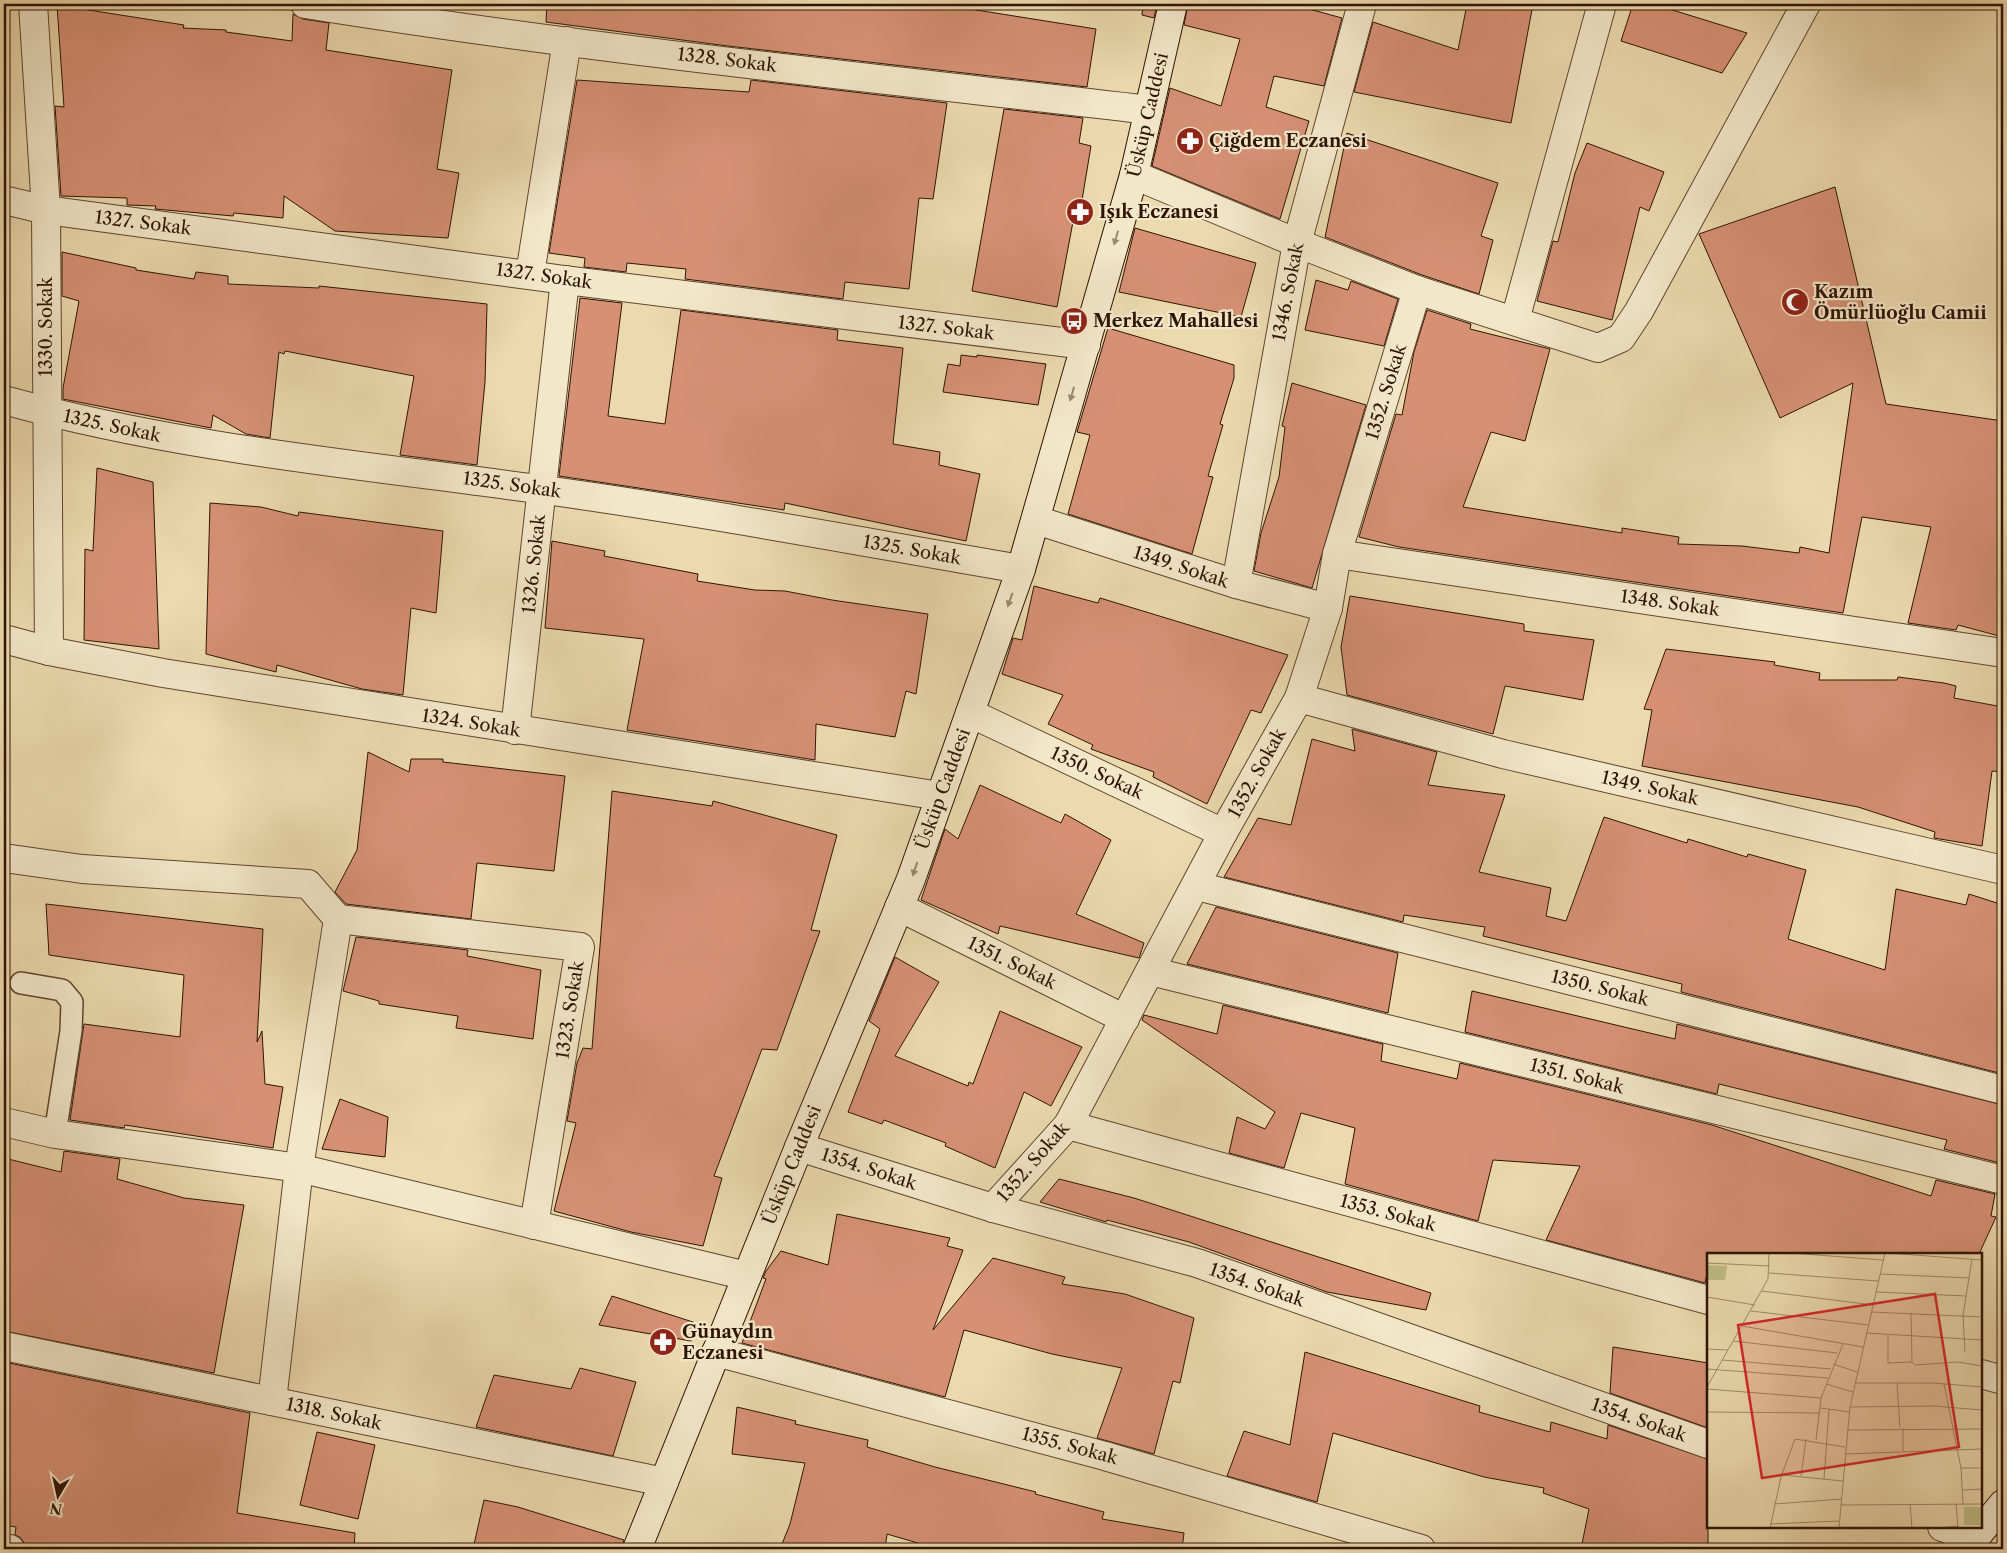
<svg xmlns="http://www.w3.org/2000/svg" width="2007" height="1553" viewBox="0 0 2007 1553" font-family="'Libre Caslon Text',serif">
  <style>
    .building { fill: #d69175; stroke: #2f1404 }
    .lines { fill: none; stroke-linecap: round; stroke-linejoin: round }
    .lane-casing { stroke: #5e462e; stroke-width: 24 }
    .street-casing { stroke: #5e462e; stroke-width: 30 }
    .secondary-casing { stroke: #2f1404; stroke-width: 30 }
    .lane { stroke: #f3e7ca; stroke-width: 21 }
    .street { stroke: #f3e7ca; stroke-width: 28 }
    .secondary { stroke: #f3e7ca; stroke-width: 28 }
    .oneway { fill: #9b8871 }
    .labels { text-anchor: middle; stroke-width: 4.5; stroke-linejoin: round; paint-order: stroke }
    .street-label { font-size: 18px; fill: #2f1404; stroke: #f3e7ca }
    .poi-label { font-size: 18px; font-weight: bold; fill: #2f1404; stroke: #f3e7ca; text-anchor: start }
    .inset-road { fill: none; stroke: #a08b6a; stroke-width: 1 }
    .view { fill: #d62828; fill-opacity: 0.15; stroke: #d62828; stroke-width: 2.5 }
    .inset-edge { fill: none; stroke: #2f1404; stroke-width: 2.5 }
  </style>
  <rect width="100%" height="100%" fill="#ecdaae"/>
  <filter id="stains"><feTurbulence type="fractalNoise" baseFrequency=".004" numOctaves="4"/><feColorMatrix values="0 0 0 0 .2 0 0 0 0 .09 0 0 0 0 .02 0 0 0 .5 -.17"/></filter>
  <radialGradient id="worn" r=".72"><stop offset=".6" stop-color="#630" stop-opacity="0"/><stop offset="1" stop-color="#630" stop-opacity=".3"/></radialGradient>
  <g class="building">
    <path d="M547 4H971L970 9 1096 29 1087 87 728 46 546 22Z"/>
    <path d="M1143 4H1157L1154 18 1142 15Z"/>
    <path d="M1188 4H1291L1342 18 1324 86 1274 76 1266 107 1309 121 1280 219 1152 166 1170 88 1221 106 1240 39 1184 25Z"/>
    <path d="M1467 4H1533L1511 123 1354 92 1373 22 1458 50Z"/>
    <path d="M1633 4H1653L1747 33 1722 73 1621 41Z"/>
    <path d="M57 5 184 25 183 28 226 30V32L292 41 293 14 303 19 329 23 326 50 452 70 437 169 459 173 448 238 335 231 284 196 283 218 234 213 233 216 155 209 156 206 127 205V198L61 196 55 106 64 107Z"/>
    <path d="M577 80 749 92 751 80 947 103 933 199 919 198 909 289 845 282 843 299 685 279 686 269 627 263 626 272 584 267 585 258 549 253Z"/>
    <path d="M1004 109 1083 118 1079 143 1091 146 1080 212 1075 211 1057 307 972 291Z"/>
    <path d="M1347 133 1498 183 1481 236 1493 240 1479 294 1422 275 1325 237Z"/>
    <path d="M1587 143 1664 172 1649 211 1640 207 1612 320 1537 301 1553 241 1558 242 1575 173Z"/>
    <path d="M1835 187 1886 404 2003 421 1999 464H2003V637L1958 625 1956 630 1908 623 1931 527 1862 517 1843 613 1399 547 1359 537 1396 414 1402 415 1414 352 1427 310 1471 324 1470 329 1550 349 1525 441 1491 432 1463 507 1622 533V528L1679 537 1678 544 1742 546 1799 553 1800 547 1829 553 1853 383 1780 418 1699 234Z"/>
    <path d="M1135 228 1256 263 1241 317 1119 292Z"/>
    <path d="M62 252 136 268V270L194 279 196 272 228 276V284L319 288V286L487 304 485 382 477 465 400 455 414 376 285 351 284 354 279 352 270 438 246 434 213 415 211 428 63 399V388L79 301 62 296Z"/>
    <path d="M1316 280 1348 290 1351 281 1398 299 1384 346 1305 330Z"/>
    <path d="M580 298 622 303 608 416 665 424 681 310 838 330 837 340 903 348 893 444 940 452 939 465 980 474 966 541 785 503 784 510 559 476Z"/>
    <path d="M1108 328 1234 365V378L1220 424 1223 425 1208 476 1213 477 1192 554 1068 514 1090 435 1077 432Z"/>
    <path d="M961 355 977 357V355L1046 364 1038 405 943 392 948 364 960 366Z"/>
    <path d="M1292 383 1366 405 1312 588 1254 571 1261 533 1279 477 1285 427 1282 426Z"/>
    <path d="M97 468 153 482 159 649 84 640 85 549 93 551Z"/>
    <path d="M210 503 261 507 298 516 299 512 443 531 436 613 411 608 403 695 362 689 277 665 276 672 206 654Z"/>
    <path d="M552 541 605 551 604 556 698 574 697 581 755 590 785 591 832 600 928 614 916 694 906 691 895 737 816 724 815 760 627 730 644 639 545 628Z"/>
    <path d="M1034 586 1098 603 1100 598 1288 655 1261 713 1251 710 1207 804 1153 777 1154 772 1091 749 1093 745 1048 724 1063 695 1002 674 1013 638 1022 640Z"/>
    <path d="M1350 596 1524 624V631L1594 640 1583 700 1505 686 1493 734 1347 695 1341 647Z"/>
    <path d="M1666 649 1775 662 1774 665 1820 673 1819 680H1897L1898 677 1944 683 1956 686 1954 698 2003 707V772L1992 771 1982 846 1934 838 1935 832 1858 807 1642 766 1652 710 1644 709Z"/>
    <path d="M1352 729 1437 752 1428 785 1505 795 1479 872 1551 888 1546 916 1566 921 1604 817 1687 843 1688 839 1747 857 1748 854 1806 870 1788 939 1885 970 1896 889 1966 905 1969 894 2003 905V1074L1681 992 1682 984 1483 936 1485 927 1404 915 1403 922 1224 877 1258 818 1291 825 1312 739 1355 751Z"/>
    <path d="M368 752 409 772 411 759H443V762L565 776 554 871 477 863 471 919 346 904 335 892 357 850Z"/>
    <path d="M980 785 1061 823 1065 814 1111 840 1076 914 1144 943 1139 958 1000 926 998 934 921 900 945 829 958 839Z"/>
    <path d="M612 791 712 806 713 801 837 835 811 930 820 931 777 1050 762 1049 714 1176 722 1178 703 1246 631 1232 554 1211 576 1123 567 1121 577 1063 583 1048 592 1049Z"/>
    <path d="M46 904 263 929 257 1042 262 1031 265 1084 283 1087 273 1148 125 1125 124 1128 70 1120 84 1024 180 1037 184 975 49 955Z"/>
    <path d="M1216 907 1398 953 1388 1013 1187 964Z"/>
    <path d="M356 937 468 950 467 956 541 970 533 1039 456 1028 458 1016 379 1004V1001L343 991Z"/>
    <path d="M895 957 939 982 895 1056 968 1086 969 1082 973 1084 1000 1011 1082 1047 1051 1106 1024 1092 995 1168 945 1146 946 1143 884 1120 882 1124 848 1112 880 1029 869 1021Z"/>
    <path d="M1472 991 1675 1039 1677 1024 2003 1105V1146L2000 1163 1944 1149 1947 1140 1719 1084 1717 1094 1465 1032Z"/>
    <path d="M1223 1005 1383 1044 1381 1061 1457 1079 1460 1063 1712 1125 1931 1196 1936 1180 1995 1194 1991 1216 1996 1217 1979 1254H1708V1269L1705 1283 1546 1240 1580 1166 1493 1160 1478 1221 1345 1184 1355 1128 1301 1113 1284 1168 1229 1153 1237 1117 1265 1129 1275 1112 1142 1020 1144 1015 1217 1034Z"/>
    <path d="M340 1099 388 1117 385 1157 322 1149Z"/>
    <path d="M64 1151 120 1159 117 1179 184 1198 244 1205 214 1373 4 1331V1158L61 1172Z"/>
    <path d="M1059 1179 1134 1198 1431 1293 1426 1310 1327 1292 1189 1242 1107 1220 1106 1222 1040 1202Z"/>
    <path d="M837 1214 950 1238 947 1246 963 1250 933 1330 993 1258 1065 1277 1062 1284 1125 1294 1194 1318 1180 1383 1173 1381 1154 1454 1097 1438 1122 1368 1052 1354 964 1330 945 1397 742 1343 766 1279 763 1278 766 1271 781 1251 828 1265Z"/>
    <path d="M612 1296 696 1323 691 1341 599 1325Z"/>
    <path d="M1613 1347 1708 1363V1428L1610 1393Z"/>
    <path d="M1305 1352 1480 1406 1479 1412 1550 1432 1551 1422 1607 1439 1608 1425 1708 1459V1549H1581L1589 1509 1543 1493 1544 1488 1484 1477 1333 1433 1317 1502 1227 1476 1244 1431 1290 1445Z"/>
    <path d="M4 1362 250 1413 237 1513 355 1533 354 1549H57L25 1544 20 1537 15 1535 16 1527 4 1525Z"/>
    <path d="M580 1368 636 1382 613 1456 476 1427 494 1375 571 1389Z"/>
    <path d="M737 1407 796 1421 795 1424 868 1440 867 1447 935 1467 1036 1492 1035 1494 1104 1512 1102 1519 1184 1533 1182 1549H938L887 1534 885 1549H780L790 1524 805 1463 732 1454Z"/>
    <path d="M317 1432 375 1445 358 1519 300 1505Z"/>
    <path d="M484 1500 518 1507 624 1540 622 1549H473Z"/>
  </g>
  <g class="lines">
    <g class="lane-casing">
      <path id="lane" d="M21 983 62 990 72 1002 71 1031 55 1134"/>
    </g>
    <g class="street-casing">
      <g id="street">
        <path d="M33 4 46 210 49 651"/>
        <path d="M305 4C585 49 868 77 1149 110"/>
        <path d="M1134 175 1297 243 1417 290 1598 348 1621 338 1639 311 1806 4"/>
        <path d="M4 200 46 210 565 280 1086 345"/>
        <path d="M530 274 567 41"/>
        <path d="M1515 320 1602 4"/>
        <path d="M4 400C181 449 364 465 545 490 705 512 863 542 1021 569"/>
        <path d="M1036 520 1236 584 1328 608"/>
        <path d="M1337 554 2003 653"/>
        <path d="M1236 584 1297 243 1362 4"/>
        <path d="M4 639 49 651 163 673 940 796"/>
        <path d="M1299 698 1503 754 2003 870"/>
        <path d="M970 713 1223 833"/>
        <path d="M515 730 565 280"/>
        <path d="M4 858 82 869 308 884 338 919 299 1168 272 1401"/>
        <path d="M1197 886 2003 1090"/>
        <path d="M899 907 1125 1019"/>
        <path d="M338 919 580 947 534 1225"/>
        <path d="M1150 971 2003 1180"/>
        <path d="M4 1122 55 1134 299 1168 747 1276"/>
        <path d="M1068 1125 1708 1300"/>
        <path d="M799 1147 993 1208 1197 1263 1708 1444"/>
        <path d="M993 1208 1068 1125 1223 833 1299 698 1328 608 1337 554 1417 290"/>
        <path d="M4 1346 664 1482"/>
        <path d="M716 1352 1105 1456 1421 1549"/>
        <path d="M1981 1374 2003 1380"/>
        <path d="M1942 1527 1975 1538"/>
        <path d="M4 1548 10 1549"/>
      </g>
    </g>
    <g class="secondary-casing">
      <g id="secondary">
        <path d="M637 1549 799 1147 911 879 1021 569 1134 175 1173 4"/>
        <path d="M1966 1549 2003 1504"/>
      </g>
    </g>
    <use href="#lane" class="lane"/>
    <use href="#street" class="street"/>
    <use href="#secondary" class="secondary"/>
  </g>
  <defs><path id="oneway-solid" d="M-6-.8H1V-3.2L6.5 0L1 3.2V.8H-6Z" transform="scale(1.25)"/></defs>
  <g class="oneway">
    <use href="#oneway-solid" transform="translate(1116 238) rotate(106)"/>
    <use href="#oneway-solid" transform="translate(1072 394) rotate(106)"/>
    <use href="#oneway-solid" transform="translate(1010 600) rotate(110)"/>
    <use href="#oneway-solid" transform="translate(915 869) rotate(109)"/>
  </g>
  <defs>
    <g id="pharmacy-disc" transform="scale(1.4375)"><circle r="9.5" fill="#8f2418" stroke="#f3e7ca"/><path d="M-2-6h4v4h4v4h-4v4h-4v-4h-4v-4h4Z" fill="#fff"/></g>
    <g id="mosque-disc" transform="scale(1.4375)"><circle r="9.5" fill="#8f2418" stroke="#f3e7ca"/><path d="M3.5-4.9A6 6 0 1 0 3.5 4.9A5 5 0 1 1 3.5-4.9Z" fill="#fff"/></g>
    <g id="bus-disc" transform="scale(1.4375)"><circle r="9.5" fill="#8f2418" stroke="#f3e7ca"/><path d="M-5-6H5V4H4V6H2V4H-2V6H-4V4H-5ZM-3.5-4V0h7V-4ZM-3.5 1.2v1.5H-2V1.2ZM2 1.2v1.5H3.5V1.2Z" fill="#fff"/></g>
  </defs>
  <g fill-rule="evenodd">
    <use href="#pharmacy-disc" x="1190" y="141"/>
    <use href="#pharmacy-disc" x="1080" y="212"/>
    <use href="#mosque-disc" x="1795" y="302"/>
    <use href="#bus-disc" x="1074" y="321"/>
    <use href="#pharmacy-disc" x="663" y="1342"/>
  </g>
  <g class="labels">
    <g class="street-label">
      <text transform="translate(727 60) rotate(7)" y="6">1328. Sokak</text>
      <text transform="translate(1148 115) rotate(-77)" y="6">Üsküp Caddesi</text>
      <text transform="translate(143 223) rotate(7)" y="6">1327. Sokak</text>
      <text transform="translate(544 276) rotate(8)" y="6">1327. Sokak</text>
      <text transform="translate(1288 292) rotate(-79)" y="6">1346. Sokak</text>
      <text transform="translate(46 327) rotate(-90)" y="6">1330. Sokak</text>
      <text transform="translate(946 328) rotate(7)" y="6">1327. Sokak</text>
      <text transform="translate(1386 392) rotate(-73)" y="6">1352. Sokak</text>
      <text transform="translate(112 426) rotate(12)" y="6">1325. Sokak</text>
      <text transform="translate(512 485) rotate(8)" y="6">1325. Sokak</text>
      <text transform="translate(912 550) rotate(10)" y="6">1325. Sokak</text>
      <text transform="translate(534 564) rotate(-84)" y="6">1326. Sokak</text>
      <text transform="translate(1181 567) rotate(18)" y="6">1349. Sokak</text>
      <text transform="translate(1670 603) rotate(8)" y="6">1348. Sokak</text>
      <text transform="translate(471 723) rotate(9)" y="6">1324. Sokak</text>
      <text transform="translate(1097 773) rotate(25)" y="6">1350. Sokak</text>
      <text transform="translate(1257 773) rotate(-61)" y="6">1352. Sokak</text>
      <text transform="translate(1650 788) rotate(13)" y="6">1349. Sokak</text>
      <text transform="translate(943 789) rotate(-70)" y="6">Üsküp Caddesi</text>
      <text transform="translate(1012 963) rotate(26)" y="6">1351. Sokak</text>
      <text transform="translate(1600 988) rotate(14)" y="6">1350. Sokak</text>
      <text transform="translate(570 1010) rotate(-81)" y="6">1323. Sokak</text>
      <text transform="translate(1577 1076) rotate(14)" y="6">1351. Sokak</text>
      <text transform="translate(1033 1162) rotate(-49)" y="6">1352. Sokak</text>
      <text transform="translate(792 1165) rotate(-68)" y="6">Üsküp Caddesi</text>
      <text transform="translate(869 1169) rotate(18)" y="6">1354. Sokak</text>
      <text transform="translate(1388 1213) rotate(15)" y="6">1353. Sokak</text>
      <text transform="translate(1257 1285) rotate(19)" y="6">1354. Sokak</text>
      <text transform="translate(334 1414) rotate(12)" y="6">1318. Sokak</text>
      <text transform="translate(1639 1420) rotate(19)" y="6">1354. Sokak</text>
      <text transform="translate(1070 1446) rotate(15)" y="6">1355. Sokak</text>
    </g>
    <g class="poi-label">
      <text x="1209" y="147">Çiğdem Eczanesi</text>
      <text x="1099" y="218">Işık Eczanesi</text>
      <text x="1814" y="298">Kazım<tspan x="1814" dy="21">Ömürlüoğlu Camii</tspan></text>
      <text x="1093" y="327">Merkez Mahallesi</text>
      <text x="682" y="1338">Günaydın<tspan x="682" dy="21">Eczanesi</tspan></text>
    </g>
  </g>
  <g transform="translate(1707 1253)">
    <rect width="275" height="275" fill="#ecdaae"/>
    <path d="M0 12 20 13 18 27H0Z" fill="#bfbd85"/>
    <path d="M257 254H275V272H257Z" fill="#bfbd85"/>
    <path class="inset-road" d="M84 0 176 7M180 0 275 7M0 10 63 13M62 20 171 28M173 21 263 25M55 38 166 52M169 39 259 43M0 44 48 52M44 58 161 72M164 59 275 64M204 60 205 109 208 112 251 109 275 113M35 73 156 94M159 80 275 87M181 82V110L205 109M26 88 130 100M0 96 21 97M258 99 256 63 265 6M15 107 124 116M126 111 150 119M0 116 121 125M148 130H226L275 134M190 130 193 175M119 131 146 139M237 131 254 215 256 251M0 134 61 26 62 0M0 136 114 145M143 154 227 153 275 157M113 155 143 159M0 159 113 160M140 177 275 176M109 187 114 145 136 91M196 198V175M138 201 275 196M254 215H275M75 222 136 228M94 223 99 186M117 226 122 156M256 237 275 236M67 251 135 246M203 251 205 275M249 251 251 275M134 252 275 251M63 271 132 268M63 275 74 224 88 186 138 194M132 275 143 154 178 0M231 275 251 273"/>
    <path class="view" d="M228 41 252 194 55 225 31 72Z"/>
    <rect width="275" height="275" class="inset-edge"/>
  </g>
  <rect width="2007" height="1553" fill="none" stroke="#ecdaae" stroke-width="20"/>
  <rect x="5" y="5" width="1997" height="1543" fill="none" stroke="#2f1404" stroke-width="2.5"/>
  <rect x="10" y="10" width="1987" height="1533" fill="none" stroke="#2f1404"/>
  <g transform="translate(58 1496) rotate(189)" stroke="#f3e7ca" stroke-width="4" paint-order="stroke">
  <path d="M0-4L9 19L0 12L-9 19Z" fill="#2f1404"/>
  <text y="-8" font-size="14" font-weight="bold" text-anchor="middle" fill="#2f1404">N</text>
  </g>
  <rect width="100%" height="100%" filter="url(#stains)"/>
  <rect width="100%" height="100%" fill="url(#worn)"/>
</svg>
